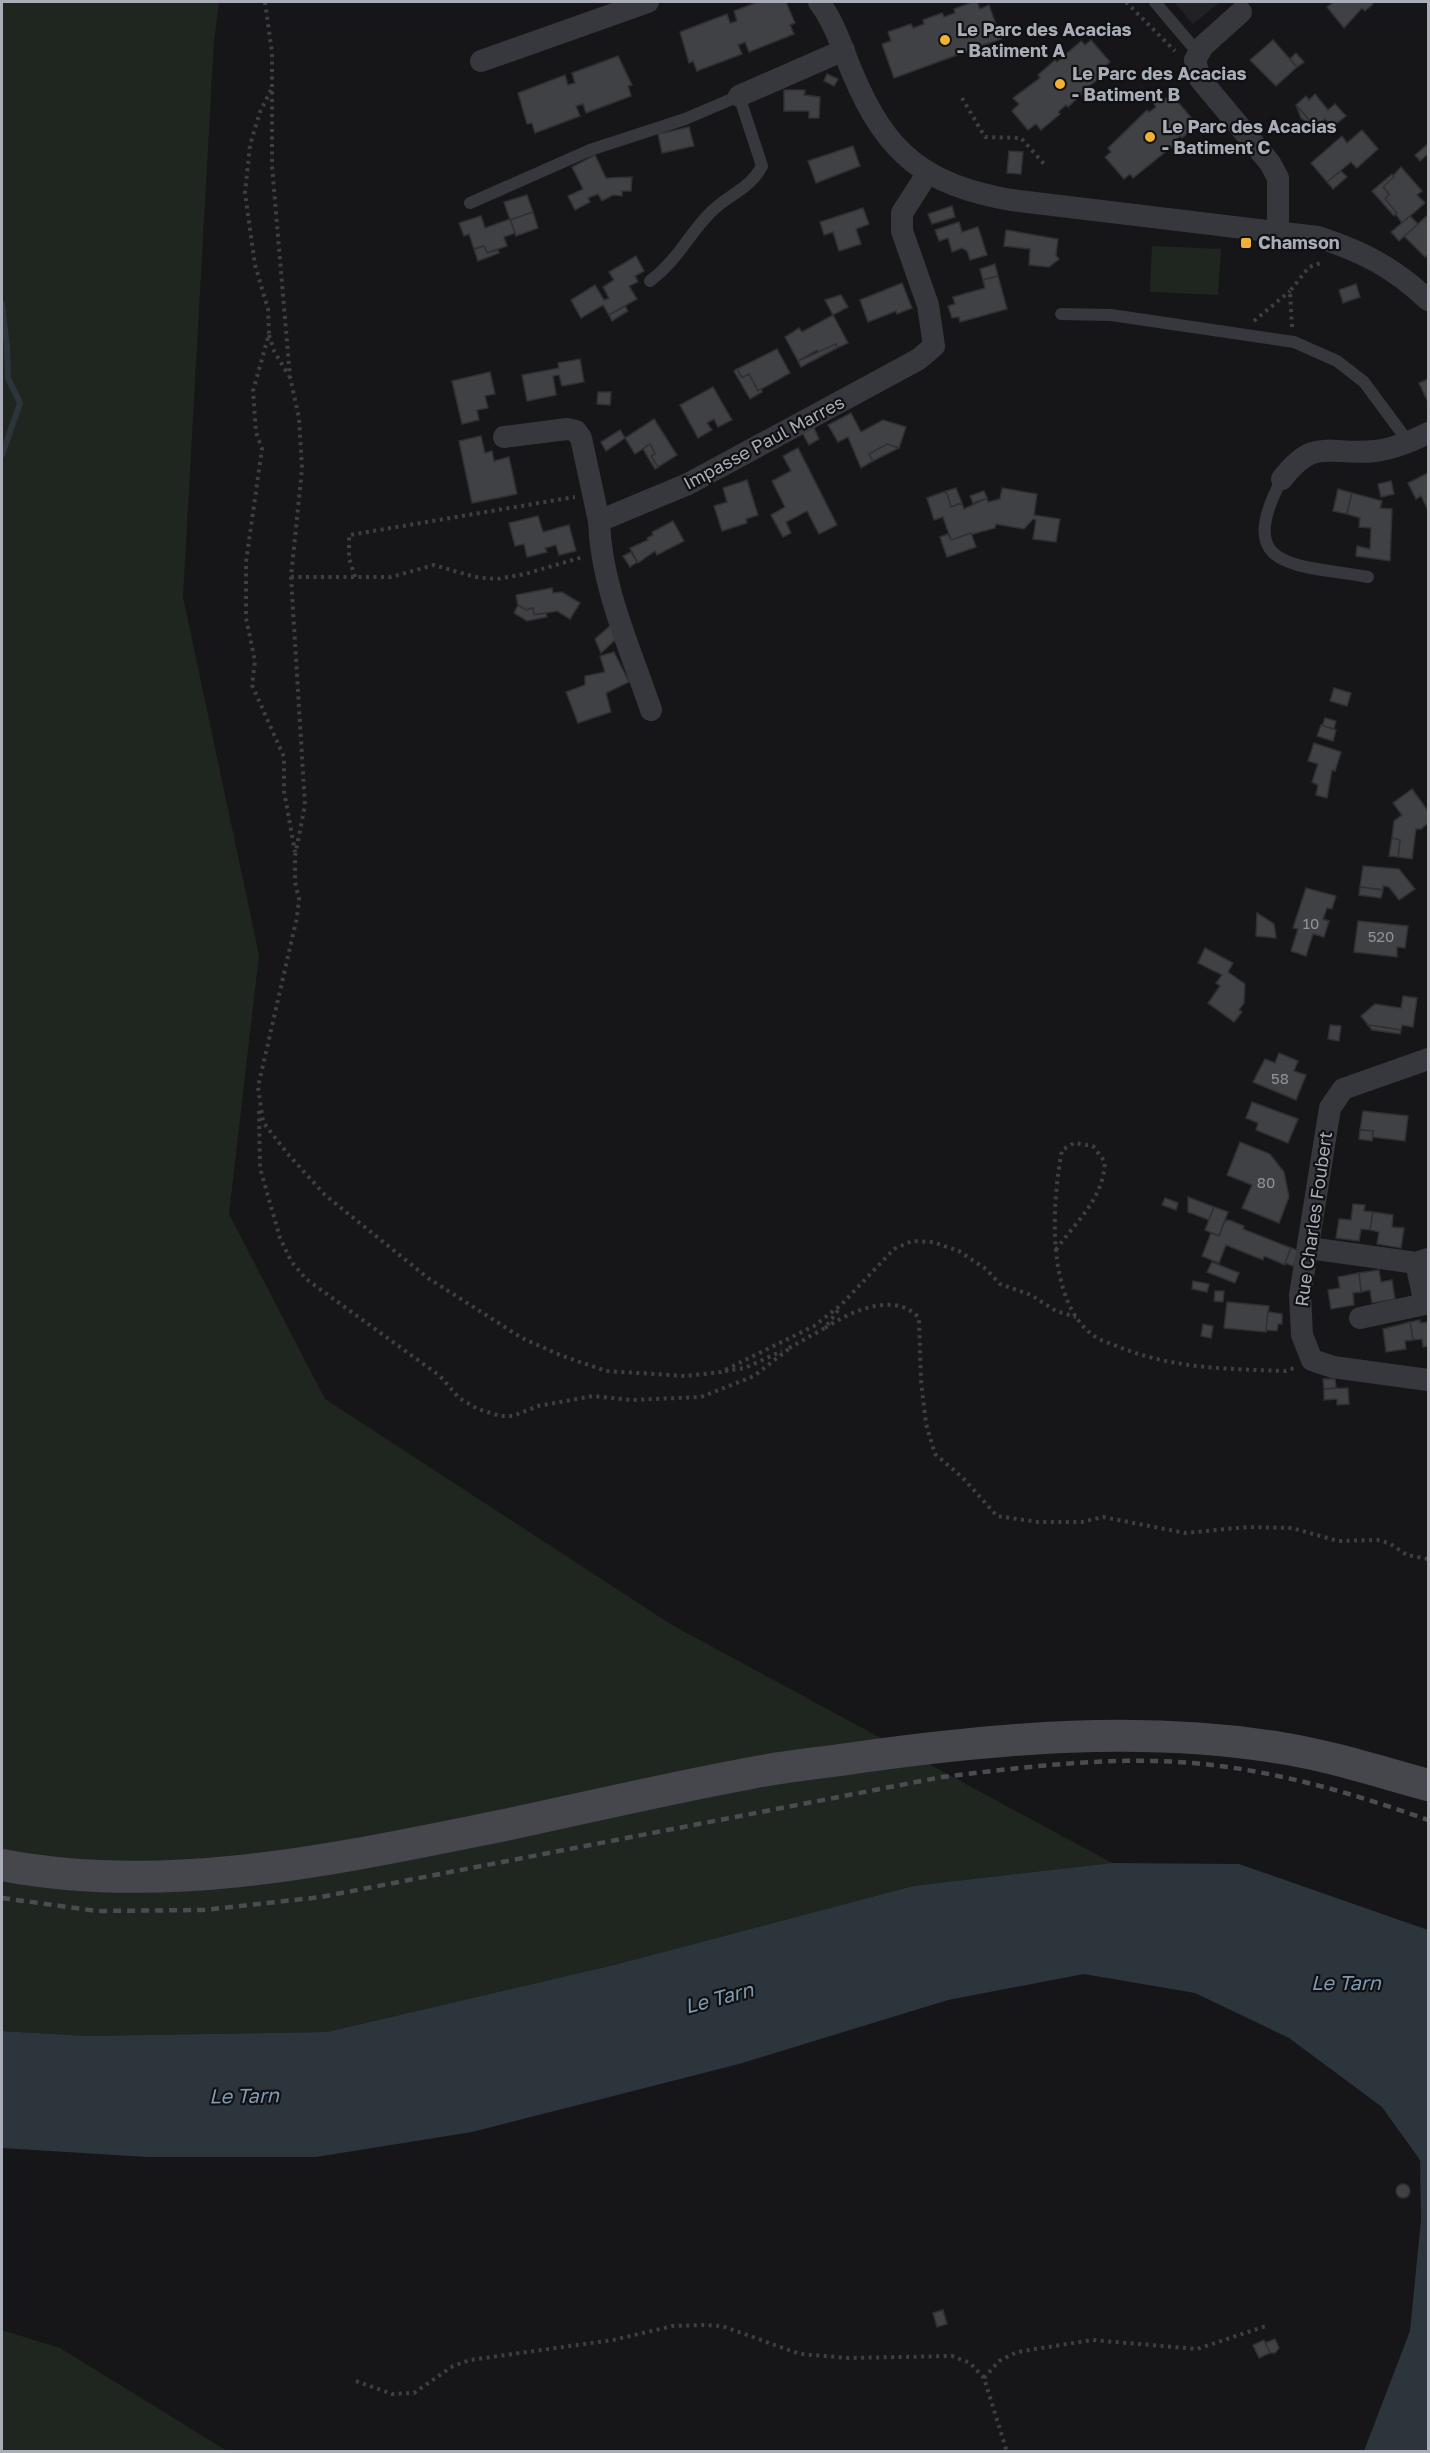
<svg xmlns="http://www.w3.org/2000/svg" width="1430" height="2453" viewBox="0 0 1430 2453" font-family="'Golos Text',sans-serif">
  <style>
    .built { fill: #222225 }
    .green { fill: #1e261f }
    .water { fill: #2c353c }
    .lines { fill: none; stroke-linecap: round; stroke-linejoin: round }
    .stream { stroke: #2c353c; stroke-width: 6 }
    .building { fill: #404145; stroke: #303034; stroke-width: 1.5 }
    .path { stroke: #3d3f44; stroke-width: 4; stroke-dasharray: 3 4.5; stroke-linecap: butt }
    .service { stroke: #37383d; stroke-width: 12 }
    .minor { stroke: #37383d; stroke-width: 22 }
    .secondary { stroke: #45474d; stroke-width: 32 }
    .rail { stroke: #4a4c52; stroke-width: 4.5; stroke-dasharray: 8 6; stroke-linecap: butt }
    .poi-dot { fill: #f2b134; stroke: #111113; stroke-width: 2 }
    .labels { text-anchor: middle; stroke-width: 4.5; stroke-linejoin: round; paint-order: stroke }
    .number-label { font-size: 15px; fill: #8e929b }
    .poi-label { font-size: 18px; font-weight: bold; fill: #a8adb8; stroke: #111113; text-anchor: start }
    .street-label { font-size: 18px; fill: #a8adb8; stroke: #111113 }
    .water-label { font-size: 20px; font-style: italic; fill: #7f9bb3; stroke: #111113 }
  </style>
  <rect width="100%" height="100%" fill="#161618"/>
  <path class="built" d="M1174 2H1220L1193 24Z"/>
  <g class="green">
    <path d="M2 2H219L214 41 183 597 259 955 229 1214 325 1399 672 1625 1112 1863 913 1886 618 1964 327 2032 86 2036 2 2031Z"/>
    <path d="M1152 246 1221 249 1218 295 1150 292Z"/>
    <path d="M2 2330 60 2348 227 2451H2Z"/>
  </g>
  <path class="water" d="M1112 1863 1239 1864 1428 1930V2451H1364L1410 2331 1421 2220 1420 2160 1382 2107 1289 2038 1195 1993 1084 1974 948 2000 739 2064 472 2132 316 2157H147L2 2148V2031L86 2036 327 2032 618 1964 913 1886Z"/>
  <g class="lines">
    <path class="stream" d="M2 304 7 347 8 378 20 403 2 455"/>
  </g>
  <g class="building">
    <path d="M758 2H786L795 23 790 25 794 34 749 52 745 42 738 45 742 54 697 71 693 61 689 63 680 32 727 14 730 23 734 22 737 21 734 11Z"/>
    <path d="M973 2H977L980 9 989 5 1001 39 894 78 882 44 891 41 888 32 911 24 913 28 924 24 923 20 942 13 944 17 955 13 954 9Z"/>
    <path d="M1334 2H1371L1373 4 1365 11 1362 8 1344 28 1327 7Z"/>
    <path d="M1091 40 1110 62 1104 67 1108 72 1081 92 1082 94 1068 107 1066 105 1058 112 1060 114 1041 130 1036 124 1028 130 1012 111 1019 104 1013 98 1040 78 1038 75 1055 60 1057 62 1081 41 1085 45Z"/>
    <path d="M1273 40 1297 67 1276 86 1250 60Z"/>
    <path d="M1296 53 1304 62 1297 67 1290 59Z"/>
    <path d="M618 56 632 85 628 86 631 96 586 113 583 104 576 106 580 116 535 133 532 123 527 124 518 93 565 75 568 85 575 83 572 73Z"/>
    <path d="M827 74 838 79 834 86 824 81Z"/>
    <path d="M784 90H805L804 95 820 97 819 118H809V111H784Z"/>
    <path d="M1171 94 1195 122 1189 128 1191 130 1182 138 1180 136 1172 143 1174 145 1133 178 1130 174 1124 179 1105 157 1111 152 1108 148 1147 110 1149 112 1156 107 1154 104 1162 97 1165 99Z"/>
    <path d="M1315 94 1328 110 1335 104 1346 116 1332 127 1325 119 1315 127 1296 105 1306 96 1309 100Z"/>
    <path d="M1296 105 1315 127V128L1301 118Z"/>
    <path d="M689 127 694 146 662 153 658 134Z"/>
    <path d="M1362 130 1378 149 1357 168 1351 162 1327 182 1311 163 1342 136 1347 143Z"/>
    <path d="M1427 145 1428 154 1420 161 1415 155Z"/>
    <path d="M853 146 860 166 816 183 808 161Z"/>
    <path d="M1009 151 1023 152 1021 174 1007 173Z"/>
    <path d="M595 155 606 178 632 177 631 191H622V196L613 195 602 201 598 194 588 198 590 202 575 210 568 196 583 189 572 167Z"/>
    <path d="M1401 167 1422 191 1417 195 1425 203 1402 223 1385 199 1389 194 1383 187Z"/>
    <path d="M1341 171 1347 177 1333 189 1327 182Z"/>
    <path d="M1392 174 1394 177 1383 187 1389 194 1385 199 1397 213 1394 216 1372 191Z"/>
    <path d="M527 195 533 212 510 220 504 202Z"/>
    <path d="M952 206 955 217 932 224 928 214Z"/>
    <path d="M863 208 869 224 856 229 861 244 839 251 833 232 824 235 820 222Z"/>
    <path d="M533 212 538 228 516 236 510 220Z"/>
    <path d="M1428 215V254L1425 257 1404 236Z"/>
    <path d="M481 216 485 228 510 219 515 233 504 237 507 246 487 253 484 246 474 249 469 234 464 236 459 223Z"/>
    <path d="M1410 216 1418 224 1399 241 1391 232Z"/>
    <path d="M959 222 962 232 978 227 987 255 970 260 967 251 962 248 952 252 948 238 939 241 935 230Z"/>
    <path d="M1006 230 1058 239 1056 255 1059 259 1049 267 1029 265 1030 249 1004 246Z"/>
    <path d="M484 246 487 253 498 250 499 253 478 261 474 249Z"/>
    <path d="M636 256 644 271 635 276 638 282 629 286 637 299 609 315 603 305 581 318 571 300 595 285 604 300 609 298 603 287 614 280 609 272Z"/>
    <path d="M995 264 998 276 983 280 980 269Z"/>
    <path d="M998 276 1007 309 960 322 959 317 952 318 948 306 955 304 953 297 985 288 983 280Z"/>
    <path d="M902 283 912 308 897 314 896 311 868 322 860 300Z"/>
    <path d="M1356 284 1360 297 1343 303 1339 290Z"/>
    <path d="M841 295 848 307 833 315 825 300Z"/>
    <path d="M625 306 628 311 612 321 609 315Z"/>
    <path d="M833 315 848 343 837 348 836 344 819 354 817 350 798 361 785 337 799 328 802 332Z"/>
    <path d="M836 344 837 348 801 367 798 361Z"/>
    <path d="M777 349 790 373 758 391 749 374 742 378 737 369Z"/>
    <path d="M580 359 584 382 562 386 559 375 553 376 556 395 527 401 522 375 559 368 558 363Z"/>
    <path d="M737 369 742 378 749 374 758 391 761 389 762 392 750 399 734 371Z"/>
    <path d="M490 372 495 394 485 396 488 408 477 410 479 420 462 424 452 381Z"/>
    <path d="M1428 379V402L1419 383Z"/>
    <path d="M713 387 732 420 718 427 714 419 707 423 712 430 698 438 680 405Z"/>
    <path d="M598 392H611L610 405 597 404Z"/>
    <path d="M851 413 861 432 883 420 906 427 899 448 887 444 869 454 873 461 861 468 848 437 838 442 828 425Z"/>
    <path d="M654 419 677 455 658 467 651 456 655 454 650 444 635 454 625 438Z"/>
    <path d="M813 426 819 439 809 445 802 432Z"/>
    <path d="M620 430 625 438 606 451 601 442Z"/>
    <path d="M481 436 485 453 492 451 494 461 509 457 517 494 472 503 459 441Z"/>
    <path d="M650 444 655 454 651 456 658 467 655 469 643 449Z"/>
    <path d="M887 444 899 448 873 461 869 454Z"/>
    <path d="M798 448 837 525 819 534 807 511 786 522 791 533 783 537 771 515 785 507 772 481 791 471 783 456Z"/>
    <path d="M1428 473V510L1421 496 1416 499 1408 483Z"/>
    <path d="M747 480 758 515 746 519 747 523 722 531 714 506 727 502 723 488Z"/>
    <path d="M1391 481 1394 494 1381 497 1378 484Z"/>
    <path d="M956 488 962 503 951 507 946 491Z"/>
    <path d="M1002 488 1037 494 1034 515 1060 519 1056 542 1033 539 1036 520 1033 519 1024 529 996 524 995 528 951 540 943 517 934 520 927 498 946 491 951 507 962 503 964 509 987 498 988 502 1000 499Z"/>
    <path d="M1338 489 1352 493 1347 514 1333 511Z"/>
    <path d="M984 491 987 498 973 503 970 496Z"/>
    <path d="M1352 493 1382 501 1380 508 1392 509 1390 561 1356 556 1357 546 1370 549 1371 528 1359 527 1360 518 1347 514Z"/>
    <path d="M538 516 543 532 569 525 576 551 559 555 556 545 545 548 547 552 527 557 524 544 515 546 509 523Z"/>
    <path d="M673 521 684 541 657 555 655 551 638 563 630 548 648 540 647 538 653 535 652 532Z"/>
    <path d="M971 533 976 547 947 557 940 537 948 534 951 540Z"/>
    <path d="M631 552 637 562 630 567 623 556Z"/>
    <path d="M552 588 553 593 562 592 580 603 570 619 557 611 534 615 533 608 526 610 518 605 516 595Z"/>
    <path d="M518 605 526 610 533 608 534 615 546 613 547 617 527 621 514 613Z"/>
    <path d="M611 625 616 639 601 653 595 639Z"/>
    <path d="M614 652 629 682 606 693 611 712 578 723 566 692 585 685V676L605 672 600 656Z"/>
    <path d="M1334 688 1351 693 1347 706 1330 701Z"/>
    <path d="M1325 718 1336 721 1334 729 1322 726Z"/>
    <path d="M1321 725 1336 730 1333 741 1317 736Z"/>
    <path d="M1314 743 1341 752 1335 771 1332 770 1327 798 1316 795 1318 785 1312 782 1318 764 1308 761Z"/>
    <path d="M1412 789 1428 811V823L1421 829H1416L1412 859 1398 857 1400 840 1392 838 1394 821 1402 815 1393 803Z"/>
    <path d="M1392 838 1400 840 1398 857 1389 856Z"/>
    <path d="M1363 866 1399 869 1415 889 1399 900 1389 887 1383 886V890L1360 887Z"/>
    <path d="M1360 887 1383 890 1381 898 1359 895Z"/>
    <path d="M1306 888 1336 896 1332 909 1327 908 1323 919 1329 921 1324 937 1313 934 1306 956 1291 951 1298 929 1293 928Z"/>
    <path d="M1257 913 1274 924 1276 938 1256 936Z"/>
    <path d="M1358 921 1408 926 1405 948 1397 947V957L1354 952Z"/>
    <path d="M1205 948 1233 963 1228 972 1245 984 1244 1003 1239 1010 1242 1012 1234 1022 1208 1003 1220 986 1216 983 1222 975 1198 963Z"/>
    <path d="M1403 996 1417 998 1413 1027 1402 1025 1401 1030 1368 1025 1361 1016 1375 1004 1401 1008Z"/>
    <path d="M1330 1025 1341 1026 1339 1041 1328 1039Z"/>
    <path d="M1368 1025 1401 1030 1400 1034 1372 1030Z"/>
    <path d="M1279 1053 1298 1061 1294 1071 1306 1075 1296 1100 1253 1082 1265 1059 1275 1063Z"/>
    <path d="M1252 1102 1298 1119 1288 1143 1256 1130 1258 1123 1246 1118Z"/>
    <path d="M1363 1111 1408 1116 1405 1141 1372 1137 1373 1131 1360 1130Z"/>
    <path d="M1360 1130 1373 1131 1372 1141 1359 1139Z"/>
    <path d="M1240 1142 1270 1154 1284 1172 1289 1197 1279 1223 1242 1208 1252 1185 1227 1175Z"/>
    <path d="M1188 1197 1214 1207 1209 1220 1188 1212Z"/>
    <path d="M1165 1198 1178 1203 1176 1210 1162 1205Z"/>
    <path d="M1353 1204 1365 1205 1364 1211 1373 1212 1370 1230 1361 1229 1359 1241 1336 1238 1339 1219 1351 1220Z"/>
    <path d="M1214 1207 1228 1212 1219 1236 1205 1230Z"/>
    <path d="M1373 1212 1393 1215 1392 1227 1404 1228 1401 1248 1377 1244 1379 1232 1370 1230Z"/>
    <path d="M1229 1220 1244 1226 1243 1229 1291 1248 1285 1265 1264 1256 1263 1260 1226 1245 1219 1263 1202 1256 1211 1233 1219 1236 1225 1221Z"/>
    <path d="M1291 1248 1299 1251 1293 1266 1285 1263Z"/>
    <path d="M1212 1262 1239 1273 1235 1283 1207 1272Z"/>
    <path d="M1379 1270 1381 1282 1392 1280 1395 1299 1372 1303 1370 1290 1361 1292 1359 1273Z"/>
    <path d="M1359 1273 1361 1292 1353 1293 1354 1305 1331 1309 1328 1290 1340 1288 1338 1277Z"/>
    <path d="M1193 1281 1209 1284 1207 1292 1192 1289Z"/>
    <path d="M1215 1291H1224L1223 1302 1214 1301Z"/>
    <path d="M1227 1302 1269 1306 1266 1332 1224 1328Z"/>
    <path d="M1268 1312 1282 1314V1324H1278L1277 1331 1266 1330Z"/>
    <path d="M1420 1320V1323L1428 1322V1346L1423 1347 1422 1339 1413 1340 1410 1322Z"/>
    <path d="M1410 1322 1413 1340 1405 1341 1406 1349 1386 1352 1383 1329Z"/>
    <path d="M1203 1324 1213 1326 1211 1338 1201 1336Z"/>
    <path d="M1323 1379H1335L1336 1388 1324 1389Z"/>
    <path d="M1348 1388 1349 1404 1337 1405V1399L1324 1400V1389Z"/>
    <circle cx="1403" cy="2191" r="7"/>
    <path d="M943 2310 947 2324 937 2327 933 2313Z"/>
    <path d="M1275 2339 1279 2348 1275 2353H1270L1265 2343Z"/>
    <path d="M1264 2340 1270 2353 1259 2358 1253 2345Z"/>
  </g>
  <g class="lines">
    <g class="path">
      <path d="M265 2 272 53V166L290 377 299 418 302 469 291 577 305 805 295 856V882L299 899 297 917 258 1087 263 1122 287 1153 325 1195 428 1278 522 1338 560 1355 606 1371 686 1376 721 1372 814 1326 841 1305 894 1249 912 1241 933 1242 959 1251 986 1269 1000 1284 1031 1295 1056 1311 1076 1317"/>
      <path d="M1126 2 1175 51"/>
      <path d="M271 90 260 112 250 145 245 193 255 265 268 309 269 334 253 391 256 432 262 449 246 562V618L255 661 252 685 284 757V791L295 852"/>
      <path d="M962 98 985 137 1021 138 1045 165"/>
      <path d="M1254 321 1290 291"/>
      <path d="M1292 327 1290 291 1309 267 1324 262"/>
      <path d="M269 335 274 351 289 376"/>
      <path d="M291 577H391L434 565 475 577 497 579 525 574 583 557"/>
      <path d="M355 577 349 558V535L575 497"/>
      <path d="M259 1111 260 1168 280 1238 291 1261 306 1279 440 1376 459 1398 478 1409 500 1416H513L538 1406 593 1396 631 1400 701 1397 754 1376 790 1348"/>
      <path d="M1056 1250C1076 1221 1103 1200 1105 1162L1093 1146 1074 1143 1062 1150C1052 1202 1045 1301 1094 1336 1101 1341 1112 1344 1119 1347 1174 1369 1229 1369 1286 1371L1294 1368"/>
      <path d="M825 1328C851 1311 895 1291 919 1318L921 1381 926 1424 935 1454 963 1478 997 1516 1038 1522H1082L1103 1517 1185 1533 1248 1527 1292 1528 1338 1541 1377 1540 1389 1543 1407 1555 1428 1559"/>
      <path d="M789 1348 825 1328 839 1309"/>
      <path d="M725 1371 745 1368 782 1351"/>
      <path d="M984 2378 999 2361 1017 2352 1092 2340 1197 2349 1266 2326"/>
      <path d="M356 2381 392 2394 414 2393 453 2366 470 2360 613 2340 673 2326 704 2325 722 2326 800 2354 849 2358 952 2356 970 2363 984 2378 1007 2452"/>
    </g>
    <g class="service">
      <path d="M1155 2 1199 54"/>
      <path d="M470 203 590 150 685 119 739 96 762 166C751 188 728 195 711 212 688 235 678 260 650 281"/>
      <path d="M1061 314 1111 315 1294 342 1337 361 1364 382 1404 436 1406 443"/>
      <path d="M1282 479C1232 572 1298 564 1368 577"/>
    </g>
    <g class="minor">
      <path d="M819 2C835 23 842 48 852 72 887 155 924 184 1011 200L1318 237C1363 252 1393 267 1428 300"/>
      <path d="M1241 12 1203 46 1195 60 1200 79 1270 163 1278 178V230"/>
      <path d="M481 61 648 2"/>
      <path d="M739 96 844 50"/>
      <path d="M504 437 567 429 576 431 581 438 599 521"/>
      <path d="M1282 479C1315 436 1329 456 1375 451 1393 449 1412 441 1428 433"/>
      <path d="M651 710C630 648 601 586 599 521L688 484 919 359 934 346 928 305 902 231V213L927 174"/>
      <path d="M1428 1059 1343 1089 1330 1108 1300 1295 1302 1335 1312 1360 1333 1367 1428 1380"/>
      <path d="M1309 1248 1416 1263 1428 1259"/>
      <path d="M1360 1318 1425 1304 1416 1263"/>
    </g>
    <path class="secondary" d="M2 1865C170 1897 340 1858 505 1825 585 1808 665 1789 746 1774 784 1766 823 1763 861 1757 1000 1738 1142 1725 1281 1748 1331 1756 1380 1772 1428 1785"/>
    <path class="rail" d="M2 1898 97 1911 204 1910 321 1897 942 1777C1025 1767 1109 1756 1193 1763 1273 1770 1353 1793 1428 1820"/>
  </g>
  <g class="poi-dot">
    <circle cx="945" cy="40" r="6"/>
    <circle cx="1060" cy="84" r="6"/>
    <circle cx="1150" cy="137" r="6"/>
    <rect x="1240" y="237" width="12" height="12" rx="3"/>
  </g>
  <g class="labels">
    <g class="number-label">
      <text x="1311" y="929">10</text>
      <text x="1381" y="942">520</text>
      <text x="1280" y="1084">58</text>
      <text x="1266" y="1188">80</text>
    </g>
    <g class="poi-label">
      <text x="957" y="36">Le Parc des Acacias<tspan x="957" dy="21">- Batiment A</tspan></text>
      <text x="1072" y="80">Le Parc des Acacias<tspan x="1072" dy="21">- Batiment B</tspan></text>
      <text x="1162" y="133">Le Parc des Acacias<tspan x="1162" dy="21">- Batiment C</tspan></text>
      <text x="1258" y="249">Chamson</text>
    </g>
    <g class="street-label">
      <text transform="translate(764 443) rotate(-28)" y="6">Impasse Paul Marres</text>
      <text transform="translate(1314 1219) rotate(-82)" y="6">Rue Charles Foubert</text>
    </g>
    <g class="water-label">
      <text x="1346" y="1990">Le Tarn</text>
      <text transform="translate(719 1998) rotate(-15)" y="7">Le Tarn</text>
      <text transform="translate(244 2096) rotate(-1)" y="7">Le Tarn</text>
    </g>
  </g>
  <rect width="1430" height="2453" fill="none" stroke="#a8adb8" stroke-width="6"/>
</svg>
